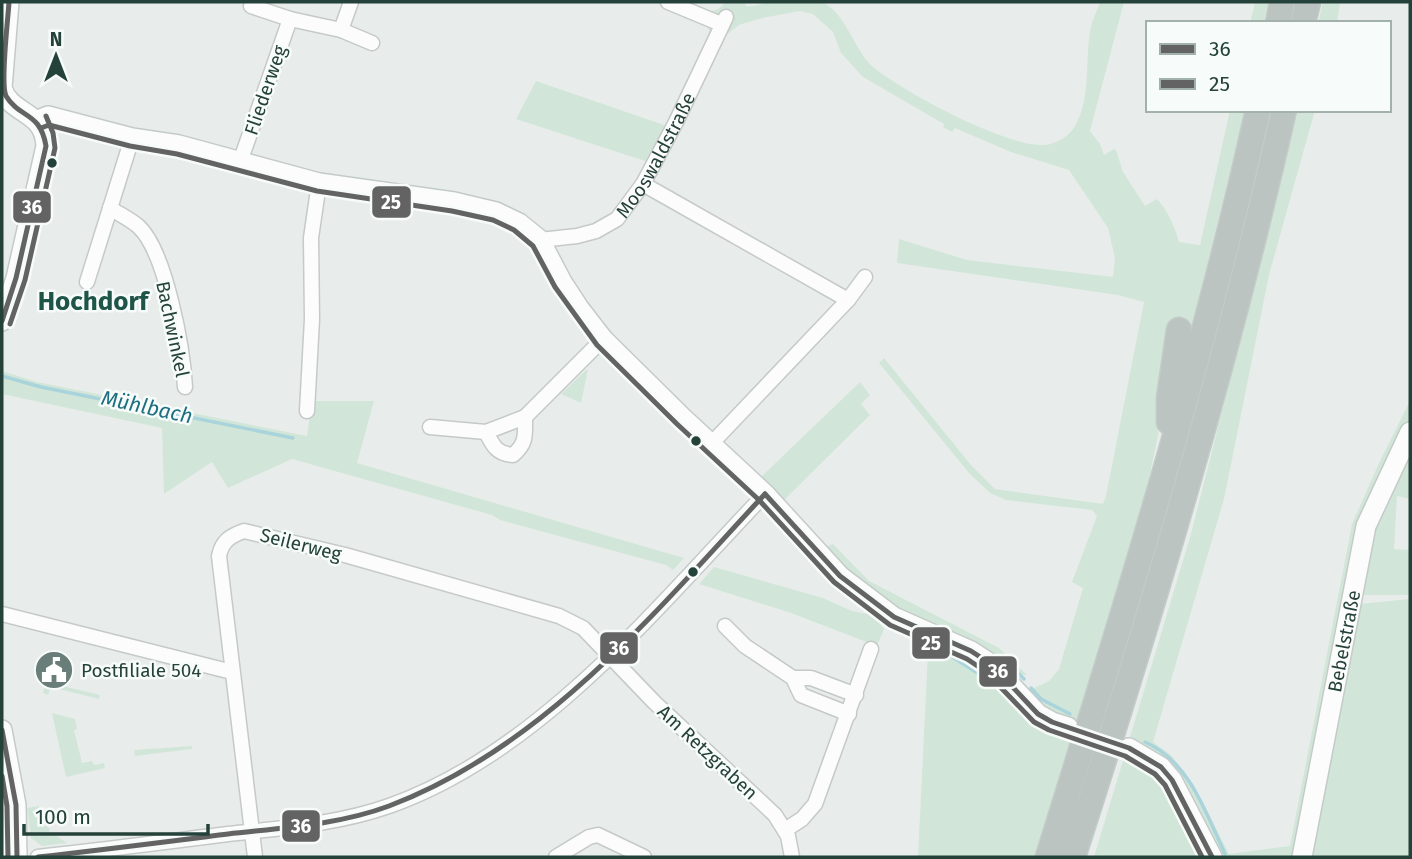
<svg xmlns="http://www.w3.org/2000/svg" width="1412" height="859" viewBox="0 0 1412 859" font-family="'Fira Sans',sans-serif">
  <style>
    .green { fill: #d1e6d8 }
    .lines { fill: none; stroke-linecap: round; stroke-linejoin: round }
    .stream { stroke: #a9d4db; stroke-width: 3.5 }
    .street-casing { stroke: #c5cac8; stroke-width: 17 }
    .secondary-casing { stroke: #c3cbc8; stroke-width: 22 }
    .highway-casing { stroke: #c3ccc9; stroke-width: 27 }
    .street { stroke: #fcfcfc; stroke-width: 14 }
    .secondary { stroke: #fcfcfc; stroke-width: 19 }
    .highway { stroke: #bcc4c2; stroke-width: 24 }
    .bus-1-casing { stroke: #f7fbf9; stroke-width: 10 }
    .bus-2-casing { stroke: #f7fbf9; stroke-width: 10 }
    .bus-1 { stroke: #646363; stroke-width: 5 }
    .bus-2 { stroke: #646363; stroke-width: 5 }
    .bus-dot { fill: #24423a; stroke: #f7fbf9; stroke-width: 2.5 }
    .labels { text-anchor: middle; stroke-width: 5; stroke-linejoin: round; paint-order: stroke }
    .street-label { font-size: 19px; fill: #24423a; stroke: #f7fbf9 }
    .poi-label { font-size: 19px; fill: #24423a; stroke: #f7fbf9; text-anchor: start }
    .water-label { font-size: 21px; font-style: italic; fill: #1c6f80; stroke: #f7fbf9 }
    .district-label { font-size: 26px; font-weight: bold; fill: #1f5548; stroke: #f7fbf9 }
    .line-badge { stroke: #f7fbf9; stroke-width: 2.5 }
    .badge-label { font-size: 19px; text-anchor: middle; font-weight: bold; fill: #fff }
  </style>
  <rect width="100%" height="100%" fill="#e8edeb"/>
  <g class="green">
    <path d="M658 2C666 2 675 1 682 2 698 6 713 20 725 2H744L746 6C755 8 763 2 772 2 784 1 809 0 820 2 844 8 854 50 872 66 901 91 1008 148 1045 145 1057 144 1069 136 1075 126 1091 99 1085 62 1090 32 1091 22 1097 11 1100 2H1124L1090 131 1100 144 1104 155 1114 149 1116 150 1123 172 1145 206 1157 199C1169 212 1174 226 1179 242L1200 245 1230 110H1245L1192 327H1170L1158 436 1146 492 1076 725 1030 698 1026 692 1049 681 1059 669 1083 588 1072 582 1097 516 1092 510 1006 500 990 493 969 473 879 363 884 358 971 465 995 489 1103 504 1106 496 1144 302 1118 295 897 263 899 239 967 260 1113 277 1115 258 1108 228 1069 170 1011 152 955 128 952 132 943 127 944 124 863 77 841 53 833 32 813 14 800 11 762 18 739 25 722 38 683 125 671 119 710 33C706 15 673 8 658 2Z"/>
    <path d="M1255 2H1268L1264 23H1250Z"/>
    <path d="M1323 2H1340L1337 23H1318Z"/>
    <path d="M536 81 667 126 648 162 516 119Z"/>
    <path d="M1298 110H1315L1269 275 1224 499 1153 742 1171 755 1193 784 1229 854 1290 846 1352 524 1379 463 1410 401V499L1397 496 1394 549 1410 550V595H1358L1309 857H1094L1191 534Z"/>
    <path d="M588 369 581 403 561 394 584 372Z"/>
    <path d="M2 371 37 382 307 436 312 401H374L357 463 684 558 673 570 666 565 500 520 492 515 292 459 228 488 212 462 164 494 162 428 2 394Z"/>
    <path d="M860 382 870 395 861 404 870 415 783 501 760 478Z"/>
    <path d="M833 544 869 581 999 648 1027 675 1013 674 978 644 874 597 824 548Z"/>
    <path d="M714 567 823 598 852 611 873 615 884 629 877 646 791 613 699 584Z"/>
    <path d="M1410 599V857H1311L1360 604Z"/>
    <path d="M930 647 949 652 971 665 988 677 1031 725 1071 742 1036 857H918L928 652Z"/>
    <path d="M46 682 100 695 99 699 51 687 48 695 43 693Z"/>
    <path d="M52 713 75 719 77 729 74 730 82 763 92 761 94 765 104 763 105 768 66 777Z"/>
    <path d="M192 746V749L135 756 134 750Z"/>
    <path d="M2 805 4 821H8L7 857H2Z"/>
    <path d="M39 806 42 823 50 829 49 831 67 843 42 846 31 838 27 808Z"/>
  </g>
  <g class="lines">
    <g class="stream">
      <path d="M2 376 41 387 293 438"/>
      <path d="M931 650 948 654 979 674"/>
      <path d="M1014 669 1024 679"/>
      <path d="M1031 688 1041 699 1070 714"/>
      <path d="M1145 742C1189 761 1206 813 1225 854"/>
    </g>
    <g class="street-casing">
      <g id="street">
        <path d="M252 2 251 6 290 19"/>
        <path d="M668 2 721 24"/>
        <path d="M341 30 351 2"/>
        <path d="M240 162 290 19 341 30 372 43"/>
        <path d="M643 184 848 300"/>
        <path d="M110 208C119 214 130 219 138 226 166 251 183 350 185 387"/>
        <path id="s1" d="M540 240 577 236 596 231 617 219 643 184 676 122 726 17"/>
        <path d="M87 282 132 138"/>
        <path d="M307 411 312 319 311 238 319 183"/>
        <path d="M430 427 486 432 525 417 603 339"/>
        <path d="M486 432C493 446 497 454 513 455 527 443 525 435 525 417"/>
        <path d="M711 444 848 300 865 277"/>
        <path d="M2 614 232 672"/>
        <path d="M725 626 745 646 793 678H811L856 695"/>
        <path d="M793 678 801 695 849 714"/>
        <path d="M785 830 802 819 815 804 871 649"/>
        <path d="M38 857C102 850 165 842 228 834 282 828 338 824 389 806 540 753 658 606 765 494"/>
        <path d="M255 857 219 556C222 541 230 536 244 531L345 555 559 616 583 628 654 702 775 815 788 836 792 857"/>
        <path d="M556 857 589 837 598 835 644 857"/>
      </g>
    </g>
    <g class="secondary-casing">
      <g id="secondary">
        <path d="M38 120 48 116 132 138 179 145 319 183 454 202 496 212 519 223 540 240 562 282 579 308 603 339 683 418 765 494 840 576 894 617 971 651 991 664 1038 714 1052 722 1068 727"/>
        <path d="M2 321 16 278 46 146C44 109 11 116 2 88L9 2"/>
        <path d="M2 730 16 805 17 857"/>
        <path d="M1129 748 1161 767 1172 780 1212 857"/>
        <path id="s2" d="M1302 857 1366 526 1410 432"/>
      </g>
    </g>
    <g class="highway-casing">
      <g id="highway">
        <path d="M1278 23 1282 2"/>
        <path d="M1303 23 1308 2"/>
        <path d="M1169 422V398L1179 330"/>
        <path d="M1048 857C1125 610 1202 363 1258 110"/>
        <path d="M1073 857C1152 611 1227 363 1284 110"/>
      </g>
    </g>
    <use href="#street" class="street"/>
    <use href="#secondary" class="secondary"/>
    <use href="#highway" class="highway"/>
    <g class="bus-1-casing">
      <g id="bus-1">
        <path d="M2 321 16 278 46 146C40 111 20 119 6 96 0 84 8 20 9 2"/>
        <path d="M765 494 840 576 894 617 971 651 991 664 1038 714 1052 722 1129 748 1161 767 1172 780 1212 857"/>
        <path d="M2 730 16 805 17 857"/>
        <path d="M38 857C101 850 164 842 228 834 281 828 338 825 389 806 545 747 655 612 765 494"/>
      </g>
    </g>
    <g class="bus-2-casing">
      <g id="bus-2">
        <path d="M41 128 49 125 130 146 177 154 317 191 452 211 493 220 514 230 533 246 555 287 597 345 677 424 759 500 834 582 890 625 967 659 985 671 1034 722 1049 730 1125 756 1155 774 1165 785 1202 857"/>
        <path d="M10 324 25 280 55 148 53 133 46 116"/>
        <path d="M2 776 7 806 8 857"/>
      </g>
    </g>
    <use href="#bus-1" class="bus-1"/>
    <use href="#bus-2" class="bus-2"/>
  </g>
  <defs>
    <g id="civic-disc" transform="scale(2.0125)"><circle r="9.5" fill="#697e78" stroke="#f7fbf9"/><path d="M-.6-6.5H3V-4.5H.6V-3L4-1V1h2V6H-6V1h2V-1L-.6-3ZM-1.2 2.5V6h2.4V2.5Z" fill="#fff"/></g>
  </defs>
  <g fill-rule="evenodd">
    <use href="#civic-disc" x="54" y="670"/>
  </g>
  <g class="bus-dot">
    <circle cx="52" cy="163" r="6"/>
    <circle cx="696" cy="441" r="6"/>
    <circle cx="693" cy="572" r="6"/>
  </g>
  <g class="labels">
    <g class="street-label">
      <text transform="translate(265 90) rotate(-71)" y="7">Fliederweg</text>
      <text dy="7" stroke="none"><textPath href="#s1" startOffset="156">Mooswaldstraße</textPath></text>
      <text transform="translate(173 329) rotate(78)" y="7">Bachwinkel</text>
      <text transform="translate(301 544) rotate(14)" y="7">Seilerweg</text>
      <text dy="7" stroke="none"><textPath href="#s2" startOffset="220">Bebelstraße</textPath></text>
      <text transform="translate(708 752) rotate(43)" y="7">Am Retzgraben</text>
    </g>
    <g class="poi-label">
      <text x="81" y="677">Postfiliale 504</text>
    </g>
    <g class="water-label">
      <text transform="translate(147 407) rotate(12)" y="7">Mühlbach</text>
    </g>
    <g class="district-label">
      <text x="93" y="310">Hochdorf</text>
    </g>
  </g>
  <g class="line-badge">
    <rect x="371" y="185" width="41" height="34" rx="7" fill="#646363"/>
    <rect x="12" y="190" width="40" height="34" rx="7" fill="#646363"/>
    <rect x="911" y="626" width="40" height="34" rx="7" fill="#646363"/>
    <rect x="599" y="631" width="40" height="34" rx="7" fill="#646363"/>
    <rect x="978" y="655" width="40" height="33" rx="7" fill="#646363"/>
    <rect x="281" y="809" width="40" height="34" rx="7" fill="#646363"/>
  </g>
  <g class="badge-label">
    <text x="391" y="209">25</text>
    <text x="32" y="214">36</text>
    <text x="931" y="650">25</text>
    <text x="619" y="655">36</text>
    <text x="998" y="678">36</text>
    <text x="301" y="833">36</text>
  </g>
  <rect width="1412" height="859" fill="none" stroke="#24423a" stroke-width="7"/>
  <rect x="1146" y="21" width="245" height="91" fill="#f7fbf9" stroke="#a3b1ad" stroke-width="2"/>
  <rect x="1160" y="44" width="35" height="10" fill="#646363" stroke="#a3b1ad" stroke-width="2"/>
  <text x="1209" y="56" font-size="21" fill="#24423a">36</text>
  <rect x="1160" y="79" width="35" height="10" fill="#646363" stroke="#a3b1ad" stroke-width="2"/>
  <text x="1209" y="91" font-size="21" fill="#24423a">25</text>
  <g transform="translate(56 56)" stroke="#f7fbf9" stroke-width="5" paint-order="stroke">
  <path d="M0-5L12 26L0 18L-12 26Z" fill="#24423a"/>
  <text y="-10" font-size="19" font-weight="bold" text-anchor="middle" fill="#24423a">N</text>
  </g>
  <path d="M24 824v10h184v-10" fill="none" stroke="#24423a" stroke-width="3.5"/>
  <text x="35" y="824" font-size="21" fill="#24423a" stroke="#f7fbf9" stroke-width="5" paint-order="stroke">100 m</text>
</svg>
